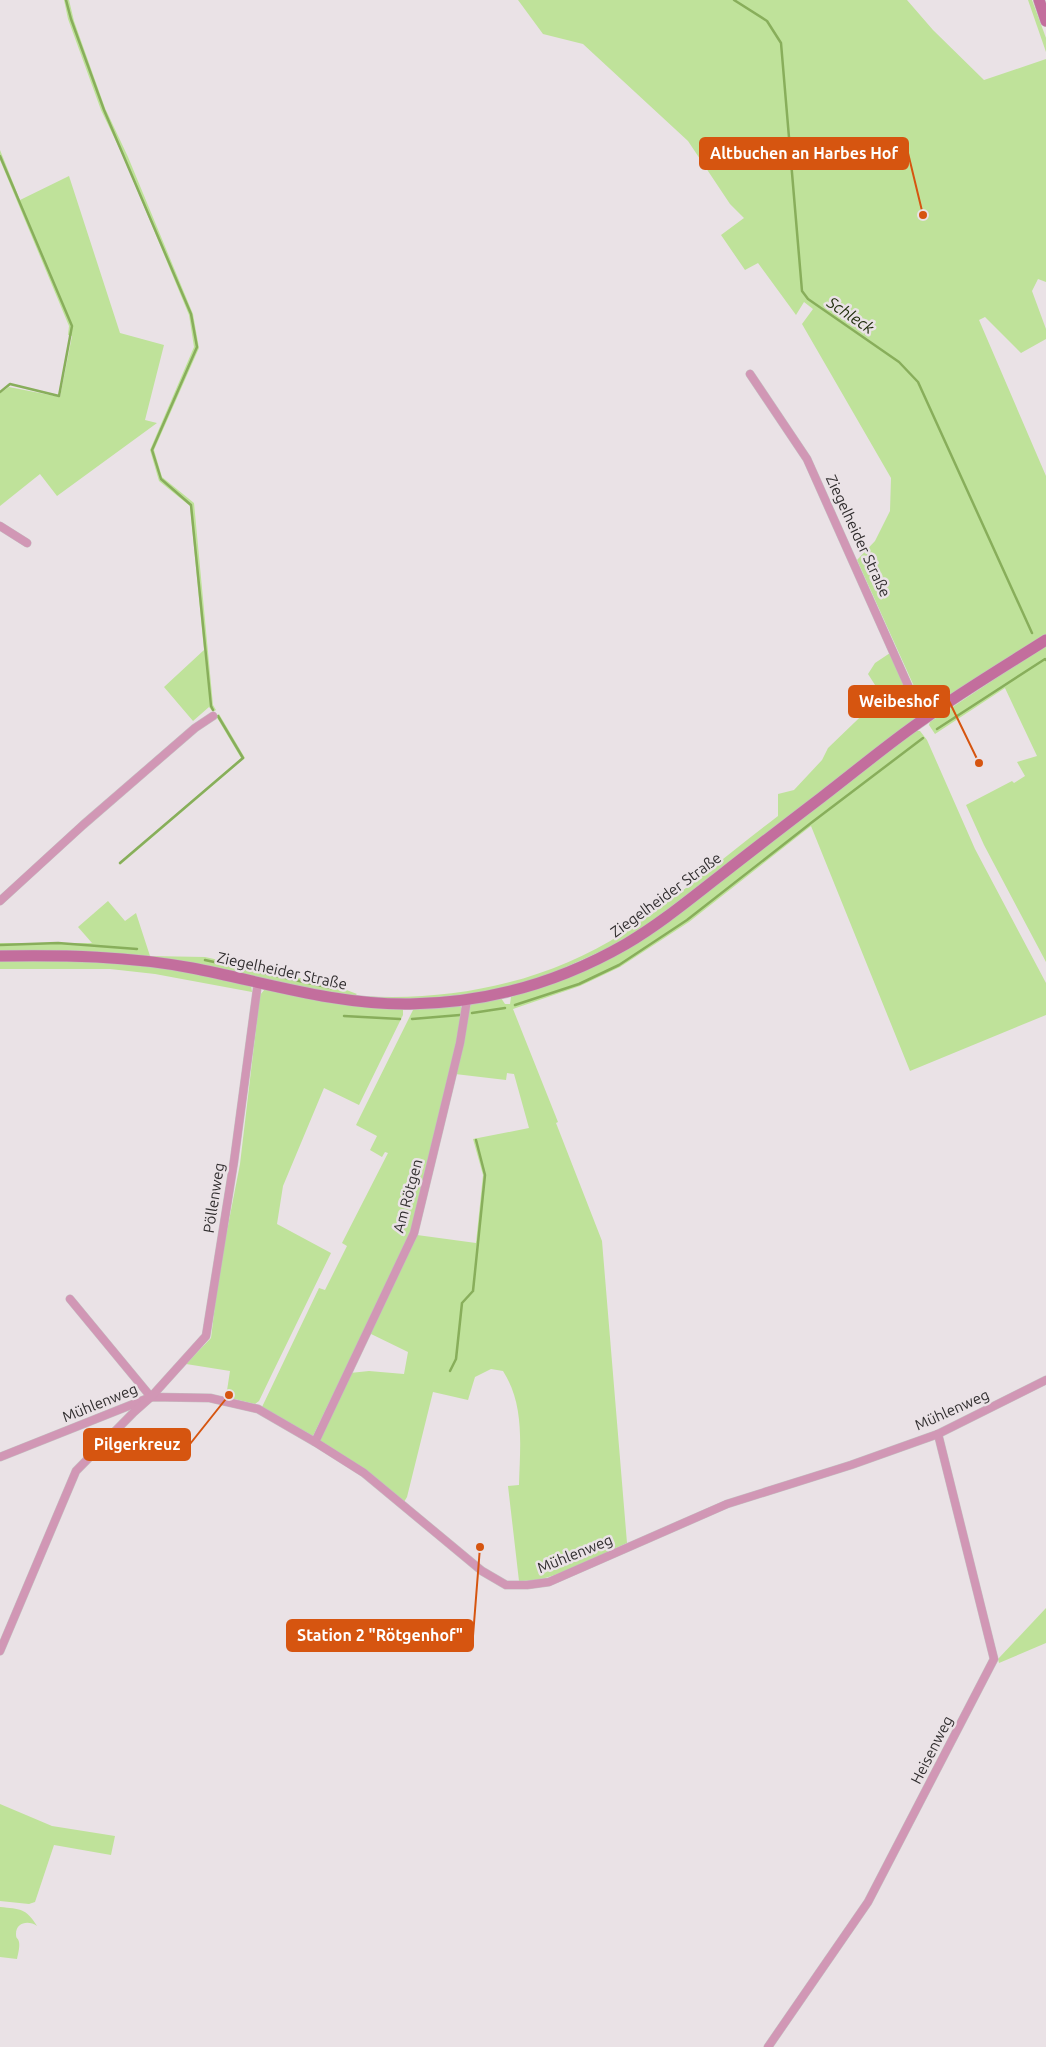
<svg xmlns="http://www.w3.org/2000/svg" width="1046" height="2047" viewBox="0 0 1046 2047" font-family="Ubuntu,sans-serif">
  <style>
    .green { fill: #bfe29a }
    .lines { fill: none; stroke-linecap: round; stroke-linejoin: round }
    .stream { stroke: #88ae5b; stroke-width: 2.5 }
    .street-casing { stroke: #c5bec1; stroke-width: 9 }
    .secondary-casing { stroke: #c5bec1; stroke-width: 12 }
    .street { stroke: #d197b5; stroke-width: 8 }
    .secondary { stroke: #c36e9d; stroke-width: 11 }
    .labels { text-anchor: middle; stroke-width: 5; stroke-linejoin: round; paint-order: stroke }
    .street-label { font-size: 15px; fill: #312e2f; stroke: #eae2e6 }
    .water-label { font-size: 16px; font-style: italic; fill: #202e0c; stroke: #eae2e6 }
    .leader { fill: none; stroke: #d65510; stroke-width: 2 }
    .callout-dot { fill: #d65510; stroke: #eae2e6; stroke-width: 2 }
    .callout { fill: #d65510; stroke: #d65510; stroke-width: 2 }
    .callout-label { font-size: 16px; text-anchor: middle; font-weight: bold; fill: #fff }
  </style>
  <rect width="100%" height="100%" fill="#eae2e6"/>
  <g class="green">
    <path d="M64 0H69L74 21 105 108 128 157 193 314 199 348 154 450 162 477 194 503 213 705 216 710 213 712 209 707 193 721 164 687 204 650 190 506 159 481 150 450 194 347 189 315 124 158 101 110 68 19Z"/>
    <path d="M518 0H907L933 30 984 80 1046 59V282L1038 279 1032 291 1046 329V339L1021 353 985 317 979 320 1046 476V635L934 708 926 710 922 704 857 560 875 541 890 511 891 478 802 324 813 309 804 302 796 315 758 263 745 270 721 235 744 218 730 204 688 141 583 44 543 34Z"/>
    <path d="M1028 0H1032L1046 38V52Z"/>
    <path d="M0 150 20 200 69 176 120 333 164 345 145 420 157 423 57 496 40 474 0 506V393L9 387 60 397 72 336 68 335 69 326 0 160Z"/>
    <path d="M1046 645V962L984 845 966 805 1012 781 1014 783 1025 776 1017 762 1037 756 1005 688 935 734 929 725 930 722Z"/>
    <path d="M890 653 917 714 914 722 648 924 617 944 537 980 478 993 429 998H362V996C451 1002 548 982 623 933 677 898 727 855 778 816V794L794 790 822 760 828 748 882 696 868 674 875 663Z"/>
    <path d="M219 714 245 758 120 865 119 863 241 758 216 716Z"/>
    <path d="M915 731H920L927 740 975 849 1046 983V1015L910 1071 811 826 689 922 620 967 580 986 513 1009 558 1122 556 1123 602 1241 627 1543C597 1556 552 1583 519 1581L508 1486 519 1485C520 1446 525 1405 503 1371L491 1369 475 1377 468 1400 433 1392 407 1497 404 1502 360 1466 321 1441V1437L350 1373 369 1371 404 1374 408 1352 369 1333 417 1235 476 1243 483 1175 473 1139 529 1128 514 1074 507 1073 506 1080 455 1074 471 1003 501 998 505 1004H510L511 997 540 987 621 952Z"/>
    <path d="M108 901 125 921 136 913 150 956 205 957 336 986 357 994 353 997 213 969 0 952V943H92L78 927Z"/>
    <path d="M0 959H75L186 970 251 985 252 992 155 974 110 969H0Z"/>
    <path d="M265 989 403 1007V1015L359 1105 324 1088 283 1186 277 1224 331 1253 271 1376 259 1401 255 1404 226 1397 230 1371 186 1364 211 1338 219 1272 240 1164 260 995Z"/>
    <path d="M460 1005 463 1012 458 1042 413 1229 313 1436 262 1407 319 1288 325 1290 347 1246 342 1243 388 1153 385 1152 382 1157 370 1150 377 1136 356 1125 414 1008Z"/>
    <path d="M1046 1608V1643L999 1663 998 1659Z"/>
    <path d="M0 1804 52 1826 115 1836 111 1855 54 1845 35 1902 29 1904 0 1901Z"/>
    <path d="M0 1907C20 1909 26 1908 37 1926 29 1920 16 1922 16 1934 16 1940 18 1937 19 1942 20 1947 18 1954 17 1959L0 1957Z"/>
  </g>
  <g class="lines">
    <g class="stream">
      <path d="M66 0 71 19 104 110 191 314 197 347 152 450 161 479 191 505 211 706 213 710"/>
      <path d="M734 0 767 21 781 43 802 291 808 299 899 362 918 382 1032 633"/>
      <path d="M0 156 72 326 59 396 10 384 0 392"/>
      <path d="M937 729 1045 659 1046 660"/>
      <path d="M120 863 243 758 218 716"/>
      <path d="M0 945 58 943 137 949"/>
      <path d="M205 960 331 988"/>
      <path d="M515 1005 579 984 619 965 687 920 811 823 923 738"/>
      <path d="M472 1013 505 1008"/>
      <path d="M344 1016 400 1019"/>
      <path d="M412 1019 460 1015"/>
      <path d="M450 1371 456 1359 462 1303 473 1291 485 1175 476 1140"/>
    </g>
    <g class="street-casing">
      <g id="street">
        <path d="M750 374 807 459 923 719"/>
        <path d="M0 526 27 543"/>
        <path d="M0 901 83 825 195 728 213 716"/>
        <path d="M70 1299 151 1397"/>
        <path d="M315 1442 414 1233 460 1043 467 1000"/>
        <path d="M0 1457 151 1397 210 1398 258 1409 315 1442 364 1473 482 1571 506 1585H527L549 1582 727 1504 851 1465 938 1434 1046 1380"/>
        <path d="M0 1651 76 1471 133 1413 151 1397 206 1336 234 1161 258 982"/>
        <path d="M768 2047 868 1902 994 1659 938 1434"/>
      </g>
    </g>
    <g class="secondary-casing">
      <g id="secondary">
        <path d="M1039 0 1046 21"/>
        <path d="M0 956C65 955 128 956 192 968 264 982 335 1005 410 1004 486 1003 560 982 626 944 660 924 690 899 721 875 754 849 788 823 822 797 856 771 889 743 924 719 963 691 1005 666 1046 640"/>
      </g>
    </g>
    <use href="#street" class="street"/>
    <use href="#secondary" class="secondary"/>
  </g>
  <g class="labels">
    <g class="street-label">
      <text transform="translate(858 536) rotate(65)" y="5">Ziegelheider Straße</text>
      <text transform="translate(666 895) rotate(-36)" y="5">Ziegelheider Straße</text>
      <text transform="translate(282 971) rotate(12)" y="5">Ziegelheider Straße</text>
      <text transform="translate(408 1196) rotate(-75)" y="5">Am Rötgen</text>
      <text transform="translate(214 1198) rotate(-81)" y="5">Pöllenweg</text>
      <text transform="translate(100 1403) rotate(-22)" y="5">Mühlenweg</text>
      <text transform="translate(952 1410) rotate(-24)" y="5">Mühlenweg</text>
      <text transform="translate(575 1554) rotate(-22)" y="5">Mühlenweg</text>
      <text transform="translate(932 1750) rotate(-63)" y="5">Heisenweg</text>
    </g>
    <g class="water-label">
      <text transform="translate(851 315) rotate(34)" y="6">Schleck</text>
    </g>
  </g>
  <path class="leader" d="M923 215L908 153M979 763L949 701M229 1395L190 1444M480 1547L473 1636"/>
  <g class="callout-dot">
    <circle cx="923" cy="215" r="5"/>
    <circle cx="979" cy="763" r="5"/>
    <circle cx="229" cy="1395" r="5"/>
    <circle cx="480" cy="1547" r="5"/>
  </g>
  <g class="callout">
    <rect x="700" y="138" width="208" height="31" rx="5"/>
    <rect x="849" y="686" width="100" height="31" rx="5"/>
    <rect x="84" y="1429" width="106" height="31" rx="5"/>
    <rect x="287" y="1620" width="186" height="31" rx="5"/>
  </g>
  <g class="callout-label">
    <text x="804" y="159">Altbuchen an Harbes Hof</text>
    <text x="899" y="707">Weibeshof</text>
    <text x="137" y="1450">Pilgerkreuz</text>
    <text x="380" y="1641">Station 2 "Rötgenhof"</text>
  </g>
</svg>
